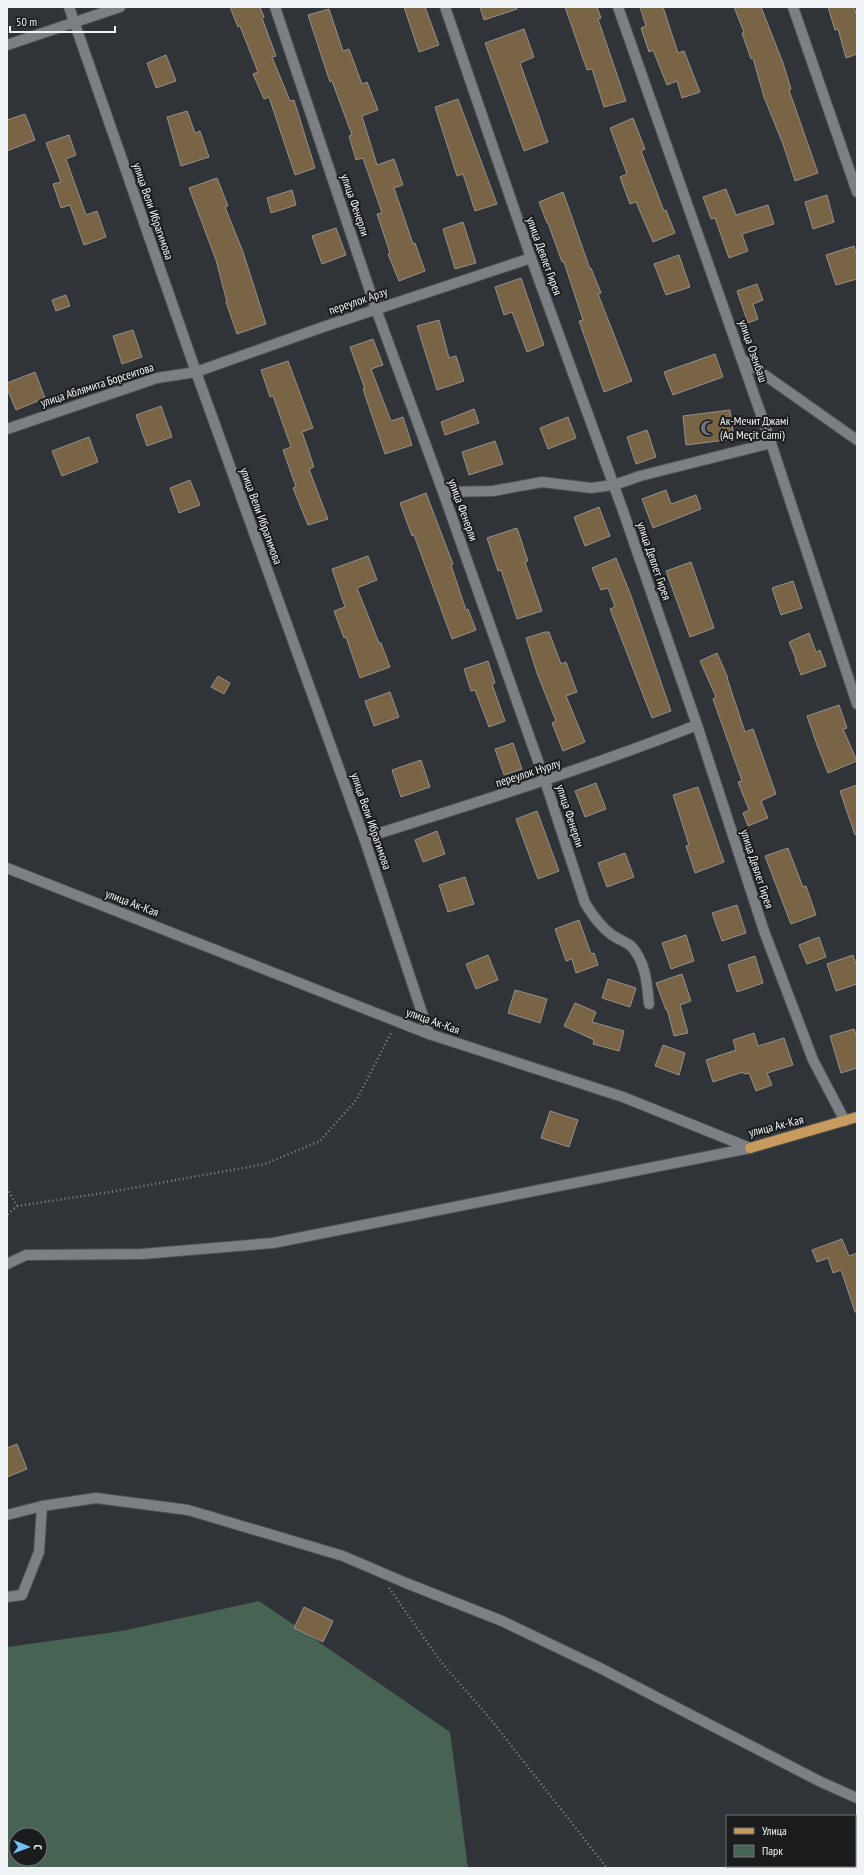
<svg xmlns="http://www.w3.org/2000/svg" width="864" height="1875" viewBox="0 0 864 1875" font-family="'PT Sans Narrow',sans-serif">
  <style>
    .green { fill: #476354; fill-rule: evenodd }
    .building { fill: #796446; stroke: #94908b }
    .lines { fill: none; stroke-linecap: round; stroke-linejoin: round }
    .minor-casing { stroke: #4c5053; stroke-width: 12 }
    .major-casing { stroke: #4c5053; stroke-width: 12 }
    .path { stroke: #84888b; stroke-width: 2.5; stroke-dasharray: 1 3; stroke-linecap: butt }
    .minor { stroke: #7c8085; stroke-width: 10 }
    .major { stroke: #c89a5d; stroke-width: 10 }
    .labels { text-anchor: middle; stroke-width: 4; stroke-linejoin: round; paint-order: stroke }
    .street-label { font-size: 12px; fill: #f0f3f6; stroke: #1a1c1d }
    .poi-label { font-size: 12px; fill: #f0f3f6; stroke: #1a1c1d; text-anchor: start }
  </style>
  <rect width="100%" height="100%" fill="#303438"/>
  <path class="green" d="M259 1601 450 1732 468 1868H7V1647L122 1631ZM16 1835H40V1859H16Z"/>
  <g class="building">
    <path d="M230 7H260L264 17 262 18 276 56 272 57 290 101 294 100 315 168 295 175 269 97 264 99 253 74 258 72 240 26 238 27Z"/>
    <path d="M404 7H425L439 45 419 52Z"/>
    <path d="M480 7H516L517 9 484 20Z"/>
    <path d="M565 7H597L601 18 598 19 626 101 604 107 592 69 587 70Z"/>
    <path d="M640 7H663L678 53 684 51 700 92 682 98 677 81 667 85 653 50 649 52 641 28 646 26Z"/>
    <path d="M734 7H761L783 63 791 89 789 90 818 173 795 181 783 144 764 97 753 58 751 59 742 33 744 32Z"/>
    <path d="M828 7H854L857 16V54L846 58 838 29 835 30Z"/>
    <path d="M329 9 343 51 349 49 362 84 367 82 378 110 362 116 377 165 394 159 403 185 394 188 413 244 415 243 425 271 399 281 388 254 390 253 377 214 382 213 363 158 356 160 349 136 352 135 332 81 330 82 308 15Z"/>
    <path d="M524 29 534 57 520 63 548 142 524 151 485 43Z"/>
    <path d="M166 55 176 81 156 88 147 63Z"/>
    <path d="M458 99 497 204 475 211 463 174 457 176 435 107Z"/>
    <path d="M187 111 195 133 200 131 209 157 181 166 167 117Z"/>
    <path d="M25 114 35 140 7 151V120Z"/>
    <path d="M633 118 645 149 641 151 664 211 666 210 675 233 653 242 636 202 630 204 620 177 627 174 610 128Z"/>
    <path d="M69 135 76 155 66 159 86 215 97 211 106 237 84 245 70 205 61 208 53 184 61 182 46 143Z"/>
    <path d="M217 178 228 206 225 207 243 252 266 324 237 334 226 302H227L216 260 189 188Z"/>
    <path d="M726 189 736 215 768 205 774 224 742 234 748 251 729 258 715 218 711 219 703 197Z"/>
    <path d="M292 190 296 205 271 213 267 198Z"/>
    <path d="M563 192 590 269 591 268 601 293 598 294 632 381 604 392 579 321 583 320 564 262H562L548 223H547L539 202Z"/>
    <path d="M827 195 834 222 813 229 805 202Z"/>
    <path d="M463 222 476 263 455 269 443 229Z"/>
    <path d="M336 228 346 255 322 264 312 236Z"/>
    <path d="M854 246 857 256V279L836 285 826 255Z"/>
    <path d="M679 255 690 287 666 295 654 264Z"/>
    <path d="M521 278 544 345 527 352 512 312 504 315 495 287Z"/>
    <path d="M757 284 763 300 753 304 758 319 748 323 737 291Z"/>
    <path d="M66 295 70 306 56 311 52 300Z"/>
    <path d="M439 320 449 358 456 356 464 381 437 390 417 326Z"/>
    <path d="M133 330 142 357 122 364 113 336Z"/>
    <path d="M373 339 383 365 371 369 391 421 403 417 412 445 385 454 363 389H365L350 347Z"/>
    <path d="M715 354 723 377 673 395 664 372Z"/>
    <path d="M288 361 313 428 302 432 314 467 309 469 328 519 308 525 293 488 296 487 283 450 291 447 273 396 270 397 261 370Z"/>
    <path d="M35 372 45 398 16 410 7 388V383Z"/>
    <path d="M161 406 172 437 147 446 136 415Z"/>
    <path d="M474 409 479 423 445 435 441 422Z"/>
    <path d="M730 410 734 439 686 445 683 416Z"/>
    <path d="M568 417 576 438 548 449 540 428Z"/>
    <path d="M647 430 656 457 636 464 627 437Z"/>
    <path d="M89 437 98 462 62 476 52 451Z"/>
    <path d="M495 441 503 464 469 475 462 452Z"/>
    <path d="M190 480 200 505 179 513 170 488Z"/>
    <path d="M666 490 671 504 696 495 701 509 653 528 642 499Z"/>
    <path d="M426 493 453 564 451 565 466 610 468 609 476 630 452 639 414 535 412 536 400 503Z"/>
    <path d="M599 507 610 536 585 546 574 517Z"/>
    <path d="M517 528 528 561 525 562 542 611 517 619 501 570 498 571 487 538Z"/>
    <path d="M368 556 377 580 357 588 379 643H381L390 667 360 678 346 637 344 638 334 611 345 607 332 569Z"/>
    <path d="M616 558 630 593 671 711 652 718 610 609 615 607 608 588 601 590 592 568Z"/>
    <path d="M691 562 714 628 690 637 666 571Z"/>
    <path d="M793 581 802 608 781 615 772 588Z"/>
    <path d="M545 632H549L561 664 566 662 577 692 566 696 585 742 563 751 552 723 556 721 537 673 526 638Z"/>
    <path d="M809 633 816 652 820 650 826 666 801 675 795 659H796L789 642Z"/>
    <path d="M717 653 728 678H727L745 732 753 729 776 794 761 801 768 818 748 826 743 813 749 810 738 782 742 781 713 699 716 697 700 661Z"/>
    <path d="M488 661 495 683 492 684 505 721 489 727 475 690 471 691 464 669Z"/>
    <path d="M218 676 230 683 224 694 211 687Z"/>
    <path d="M390 692 399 717 374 726 365 701Z"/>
    <path d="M839 705 847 728 843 729 857 761 828 773 817 745 807 716Z"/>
    <path d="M513 743 522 769 504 775 495 749Z"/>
    <path d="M421 760 430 787 401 797 392 770Z"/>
    <path d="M596 783 606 809 585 817 575 791Z"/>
    <path d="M857 785V834L855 835 840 791Z"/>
    <path d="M698 787 724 862 695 873 686 846 689 845 673 795Z"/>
    <path d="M537 811 559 871 538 879 516 819Z"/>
    <path d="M437 831 445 854 423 862 415 840Z"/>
    <path d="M788 848 803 887 806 886 816 915 791 924 765 856Z"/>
    <path d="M625 853 634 877 607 887 598 863Z"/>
    <path d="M465 877 474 904 448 912 439 885Z"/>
    <path d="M737 905 746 933 722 941 712 913Z"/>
    <path d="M579 920 591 954 594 953 598 965 576 973 572 959 566 961 555 929Z"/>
    <path d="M686 935 694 961 671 969 662 943Z"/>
    <path d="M819 937 826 957 807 964 799 945Z"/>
    <path d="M488 955 498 980 476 989 466 964Z"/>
    <path d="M853 955 857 967V984L836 991 827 964Z"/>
    <path d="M755 956 763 983 737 992 728 965Z"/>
    <path d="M682 974 691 1001 680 1005 688 1033 674 1036 667 1009 666 1010 656 983Z"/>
    <path d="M608 979 636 988 630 1007 602 998Z"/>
    <path d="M515 990 547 999 540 1023 508 1013Z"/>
    <path d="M575 1003 596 1012 592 1022 624 1031 619 1051 593 1044 594 1040 564 1026Z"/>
    <path d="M854 1029 857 1038V1068L841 1073 830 1036Z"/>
    <path d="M754 1033 758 1046 784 1038 793 1065 767 1073 772 1085 756 1091 749 1073 744 1074 743 1072 713 1082 706 1060 736 1050 733 1040Z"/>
    <path d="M663 1045 685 1053 679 1075 655 1066Z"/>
    <path d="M550 1111 578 1120 569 1147 541 1138Z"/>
    <path d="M842 1239 849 1256 857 1253V1312H855L841 1270 833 1273 828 1258 817 1262 812 1250Z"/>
    <path d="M17 1444 27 1469 7 1477V1448Z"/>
    <path d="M304 1607 333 1621 323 1642 294 1628Z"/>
  </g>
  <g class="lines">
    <g class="minor-casing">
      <g id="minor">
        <path d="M69 7 196 372 364 838 429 1034"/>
        <path d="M275 7 376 309 443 492 545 781 585 903C593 916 600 926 612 935 618 939 626 942 631 946 646 962 647 984 649 1004"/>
        <path d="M445 7 531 258 622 508 697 725 764 931 813 1060 845 1121"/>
        <path d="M618 7 771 443 857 704"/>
        <path d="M793 7 857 192"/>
        <path d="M7 45 120 7"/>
        <path d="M742 359 857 440"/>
        <path d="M7 429 157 378 196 372 323 327 531 258"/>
        <path d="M443 492 493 491 542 482 591 488 614 485 640 476 771 443"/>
        <path d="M364 838C476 803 588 768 697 725"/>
        <path d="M7 868 429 1034 623 1097 750 1148"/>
        <path d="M7 1264 26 1255 142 1254 273 1243 750 1148"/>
        <path d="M7 1515 42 1506 96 1498 188 1510 343 1556 406 1583 502 1621 598 1667 821 1782 857 1798"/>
        <path d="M7 1597 22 1595 39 1552 42 1506"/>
      </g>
    </g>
    <g class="major-casing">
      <path id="major" d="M750 1148 857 1117"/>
    </g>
    <g class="path">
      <path d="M7 1188 17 1206 7 1215"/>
      <path d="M17 1206 110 1192 265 1164 320 1141 357 1099 392 1031"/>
      <path d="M389 1588 441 1662 488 1716 607 1868"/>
    </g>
    <use href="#minor" class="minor"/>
    <use href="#major" class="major"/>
  </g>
  <defs>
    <g id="mosque-bare" transform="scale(1.2)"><path d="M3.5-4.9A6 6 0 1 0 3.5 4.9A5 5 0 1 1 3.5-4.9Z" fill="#6b7280" stroke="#1a1c1d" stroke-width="2.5" paint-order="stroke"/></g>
  </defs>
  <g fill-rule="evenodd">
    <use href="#mosque-bare" x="708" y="428"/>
  </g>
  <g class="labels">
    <g class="street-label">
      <text transform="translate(355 205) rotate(71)" y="4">улица Фенерли</text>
      <text transform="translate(153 211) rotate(71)" y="4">улица Вели Ибрагимова</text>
      <text transform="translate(544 256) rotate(70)" y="4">улица Девлет Гирея</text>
      <text transform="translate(358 301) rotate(-19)" y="4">переулок Арзу</text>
      <text transform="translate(753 351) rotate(71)" y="4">улица Озенбаш</text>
      <text transform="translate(97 385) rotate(-18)" y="4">улица Аблямита Борсеитова</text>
      <text transform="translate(463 510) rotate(70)" y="4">улица Фенерли</text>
      <text transform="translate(261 516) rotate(70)" y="4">улица Вели Ибрагимова</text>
      <text transform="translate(654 561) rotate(71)" y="4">улица Девлет Гирея</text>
      <text transform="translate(528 773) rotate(-18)" y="4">переулок Нурлу</text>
      <text transform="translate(570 816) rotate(72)" y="4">улица Фенерли</text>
      <text transform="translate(371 821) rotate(71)" y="4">улица Вели Ибрагимова</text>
      <text transform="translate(757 869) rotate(72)" y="4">улица Девлет Гирея</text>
      <text transform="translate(132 903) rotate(21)" y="4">улица Ак-Кая</text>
      <text transform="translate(433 1021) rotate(20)" y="4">улица Ак-Кая</text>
      <text transform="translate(776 1126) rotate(-14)" y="4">улица Ак-Кая</text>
    </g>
    <g class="poi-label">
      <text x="720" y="425">Ак-Мечит Джамі<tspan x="720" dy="14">(Aq Meçit Cami)</tspan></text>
    </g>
  </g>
  <rect width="864" height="1875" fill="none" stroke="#f0f3f6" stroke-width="16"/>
  <rect x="726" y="1815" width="130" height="52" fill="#1a1c1d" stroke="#707274"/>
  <rect x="734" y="1828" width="20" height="6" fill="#c89a5d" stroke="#707274"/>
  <text x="762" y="1835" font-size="12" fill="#f0f3f6">Улица</text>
  <rect x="734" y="1845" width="20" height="12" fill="#476354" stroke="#707274"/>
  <text x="762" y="1855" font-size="12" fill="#f0f3f6">Парк</text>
  <g transform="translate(28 1847) rotate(91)"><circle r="19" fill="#1a1c1d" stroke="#707274"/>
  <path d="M0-3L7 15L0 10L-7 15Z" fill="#72c1f5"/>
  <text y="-6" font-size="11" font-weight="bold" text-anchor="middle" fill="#f0f3f6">С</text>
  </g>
  <path d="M10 26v6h105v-6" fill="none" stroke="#f0f3f6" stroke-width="2"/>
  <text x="16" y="26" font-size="12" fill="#f0f3f6" stroke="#1a1c1d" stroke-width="3" paint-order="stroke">50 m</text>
</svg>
